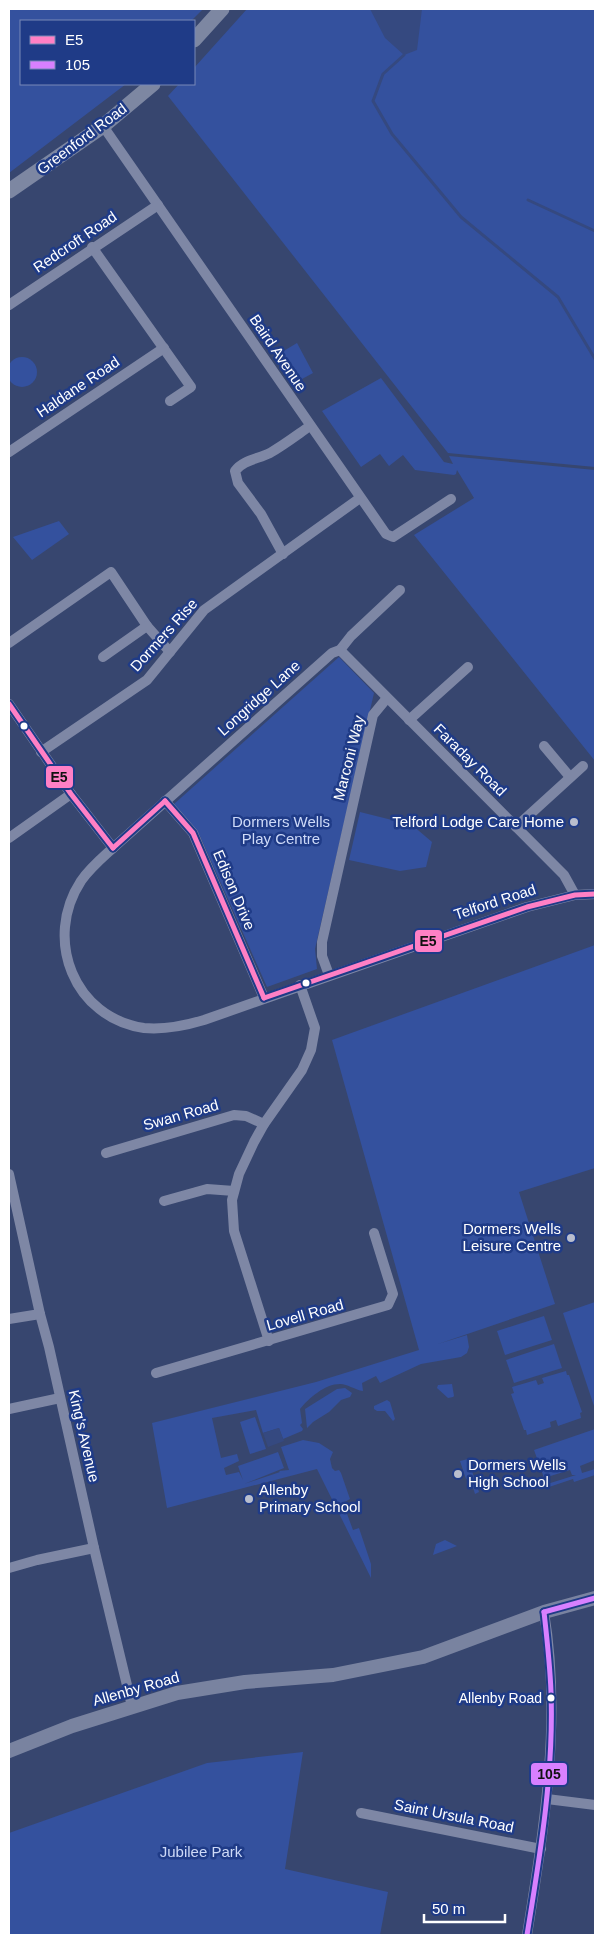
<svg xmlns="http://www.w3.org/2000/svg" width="604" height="1944" viewBox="0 0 604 1944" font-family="Arial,sans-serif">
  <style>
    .green { fill: #34519e }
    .water { fill: #354980 }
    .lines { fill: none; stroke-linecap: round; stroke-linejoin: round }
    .stream { stroke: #354980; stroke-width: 3 }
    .street { stroke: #7e87a5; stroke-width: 10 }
    .secondary { stroke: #7983a0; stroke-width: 14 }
    .primary { stroke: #7d87a2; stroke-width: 15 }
    .bus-1-casing { stroke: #1f3b87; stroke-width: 9 }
    .bus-2-casing { stroke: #1f3b87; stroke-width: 9 }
    .bus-1 { stroke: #ff80c5; stroke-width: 5 }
    .bus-2 { stroke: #d880ff; stroke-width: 5 }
    .bus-dot { fill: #fff; stroke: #1f3b87; stroke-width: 2 }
    .poi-dot { fill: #b9becd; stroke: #1f3b87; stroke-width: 2 }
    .labels { text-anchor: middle; stroke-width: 5; stroke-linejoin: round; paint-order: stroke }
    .bus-label { font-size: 14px; fill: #fff; stroke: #1f3b87; text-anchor: end }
    .street-label { font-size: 15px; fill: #fff; stroke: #1f3b87 }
    .park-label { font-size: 15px; fill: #cedaf8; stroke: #1f3b87 }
    .poi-label { font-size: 15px; fill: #fff; stroke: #1f3b87; text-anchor: end }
    .line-badge { stroke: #1f3b87; stroke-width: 2 }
    .pale-badge-label { font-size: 14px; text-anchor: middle; font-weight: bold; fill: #111 }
  </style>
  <rect width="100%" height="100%" fill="#37466f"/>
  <g class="green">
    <path d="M9 9H203L191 21H21V84H126L9 173Z"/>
    <path d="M247 9H595V467L448 453 168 96 179 84H194V68Z"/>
    <path d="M297 343 313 373 302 379 282 352Z"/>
    <circle cx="22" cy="372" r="15"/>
    <path d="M381 378 444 462 453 464 449 456 595 470V761L414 535 474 498 457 470 456 474 454 475 415 470 403 455 389 466 380 454 361 467 322 411Z"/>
    <path d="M59 521 69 534 32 560 13 537Z"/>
    <path d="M339 657 374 693 315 949 317 969 267 987 199 834 174 804Z"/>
    <path d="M360 812 412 825 432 842 426 867 400 871 349 860Z"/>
    <path d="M595 945V1168L519 1192 555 1304 438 1344 467 1335 469 1347 467 1353 461 1357 421 1364 380 1383 376 1376 362 1383 363 1391C355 1390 348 1384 340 1384 325 1384 309 1398 300 1409L302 1423 300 1425 303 1429 302 1431 283 1439 279 1428 263 1433 256 1410 212 1418 221 1458 237 1454 239 1461 224 1468 226 1475 239 1472 243 1480 238 1466 278 1452 284 1468 244 1484 280 1472 279 1471 289 1470 281 1447 303 1440 319 1443 333 1452 330 1459 332 1468 335 1471 339 1470 341 1473 350 1499 343 1503 353 1530 359 1528 371 1564V1578L317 1469 167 1508 152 1423 316 1382 419 1350 332 1040Z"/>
    <path d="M595 1302V1409L563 1313Z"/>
    <path d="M544 1316 552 1340 505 1355 497 1331Z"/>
    <path d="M554 1344 562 1368 514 1383 506 1360Z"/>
    <path d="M566 1371 567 1375H569L582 1412 580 1413 581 1418 558 1426 556 1420 550 1422 551 1427 527 1435 526 1430H524L511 1394 514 1393 512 1387 536 1380 538 1385 544 1383 542 1378Z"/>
    <path d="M452 1384 454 1396 453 1397 448 1398 437 1388 438 1385Z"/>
    <path d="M345 1388 352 1393 350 1397 341 1400 329 1412 313 1422 307 1428 305 1409 337 1389Z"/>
    <path d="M387 1400 390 1402 395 1419 393 1421 385 1411H377L374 1409V1406Z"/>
    <path d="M255 1417 266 1449 250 1454 240 1422Z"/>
    <path d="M595 1429V1460L580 1466 582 1473 595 1469V1475L574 1482 573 1479 546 1488 544 1485 576 1475H572L570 1470 544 1478 534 1450Z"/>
    <path d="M468 1459 479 1492 475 1494 470 1478 466 1479 460 1461Z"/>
    <path d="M445 1540 457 1546 433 1555 436 1544Z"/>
    <path d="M303 1752 285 1869 388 1892 380 1935H9V1833L207 1763Z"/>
  </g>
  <g class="water">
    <path d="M370 9H422L417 50 404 55 385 38Z"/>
    <path d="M279 1428 284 1441 268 1447 263 1433Z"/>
  </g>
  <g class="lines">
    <g class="stream">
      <path d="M404 55 383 74 373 101 392 134 461 217 558 297 595 359"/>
      <path d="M528 200 595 231"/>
    </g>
    <g class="street">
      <path d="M103 126 386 534 393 537 451 499"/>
      <path d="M92 247 191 387 170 401"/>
      <path d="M9 305 158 205"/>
      <path d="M9 452 164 348"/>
      <path d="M283 554 261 514 238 483 235 471C243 460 258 459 270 453 284 445 297 435 310 426"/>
      <path d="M400 590 351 636 340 650 332 653 113 848C102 858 90 868 81 881 43 939 74 1018 144 1028 165 1030 184 1026 204 1020L527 907 575 895 595 894"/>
      <path d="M9 643 111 572 147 626 170 652"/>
      <path d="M340 650 564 875 575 895"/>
      <path d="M103 657 147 626"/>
      <path d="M9 704 71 794 113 848"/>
      <path d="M409 720 468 667"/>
      <path d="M544 746 570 777"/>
      <path d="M41 752 147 680 204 610 360 498"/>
      <path d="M165 801 193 833 264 998"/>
      <path d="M516 827 583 766"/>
      <path d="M9 838 71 794"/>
      <path d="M329 975 322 956V942L373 715 387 698"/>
      <path d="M106 1153 234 1115 246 1116 264 1124"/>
      <path d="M9 1174 40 1314 49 1347 94 1548 132 1706"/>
      <path d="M164 1201 207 1189 234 1191"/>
      <path d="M9 1319 40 1314"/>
      <path d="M269 1341 234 1231 232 1200 239 1174 254 1142 264 1124 302 1070 311 1050 315 1028 300 985"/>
      <path d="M156 1373 388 1305 393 1294 374 1233"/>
      <path d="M9 1409 60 1398"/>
      <path d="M9 1568 37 1560 94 1548"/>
      <path d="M547 1799 595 1805"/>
      <path d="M361 1813 541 1849"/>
      <path d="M527 1935C544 1829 562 1719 544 1612"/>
    </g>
    <path class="secondary" d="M9 1751 72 1726 177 1693 245 1682 333 1675 423 1657 544 1612 595 1598"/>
    <g class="primary">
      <path d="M194 40 222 9"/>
      <path d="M9 191 103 126 153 84"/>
    </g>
    <g class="bus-1-casing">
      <g id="bus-1">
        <path d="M9 704 71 794 113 848"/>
        <path d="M165 801 193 833 264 998"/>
        <path d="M113 848 165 801"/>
        <path d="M264 998 527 907 575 895 595 894"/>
      </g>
    </g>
    <g class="bus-2-casing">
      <g id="bus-2">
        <path d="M544 1612 595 1598"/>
        <path d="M527 1935C540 1855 554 1773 551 1692 550 1665 547 1639 544 1612"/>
      </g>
    </g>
    <use href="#bus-1" class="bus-1"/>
    <use href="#bus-2" class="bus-2"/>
  </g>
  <g class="bus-dot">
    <circle cx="24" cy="726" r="4.5"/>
    <circle cx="306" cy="983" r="4.5"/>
    <circle cx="551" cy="1698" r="4.5"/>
  </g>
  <g class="poi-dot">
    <circle cx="574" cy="822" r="5"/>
    <circle cx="571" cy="1238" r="5"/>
    <circle cx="458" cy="1474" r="5"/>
    <circle cx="249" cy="1499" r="5"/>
  </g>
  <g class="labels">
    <g class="bus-label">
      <text x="542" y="1703">Allenby Road</text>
    </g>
    <g class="street-label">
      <text transform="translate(82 139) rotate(-37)" y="5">Greenford Road</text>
      <text transform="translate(75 242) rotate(-34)" y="5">Redcroft Road</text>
      <text transform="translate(278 353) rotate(56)" y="5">Baird Avenue</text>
      <text transform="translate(78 387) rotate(-34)" y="5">Haldane Road</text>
      <text transform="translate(164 635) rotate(-48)" y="5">Dormers Rise</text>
      <text transform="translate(259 698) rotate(-42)" y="5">Longridge Lane</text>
      <text transform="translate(349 758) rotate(-76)" y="5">Marconi Way</text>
      <text transform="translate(470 760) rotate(45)" y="5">Faraday Road</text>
      <text transform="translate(234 890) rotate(67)" y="5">Edison Drive</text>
      <text transform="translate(495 902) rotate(-18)" y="5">Telford Road</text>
      <text transform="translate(181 1115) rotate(-16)" y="5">Swan Road</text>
      <text transform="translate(305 1315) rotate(-16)" y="5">Lovell Road</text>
      <text transform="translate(84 1436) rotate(77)" y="5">King's Avenue</text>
      <text transform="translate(136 1689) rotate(-16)" y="5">Allenby Road</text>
      <text transform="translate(454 1816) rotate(11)" y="5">Saint Ursula Road</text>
    </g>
    <g class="park-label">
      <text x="281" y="827">Dormers Wells<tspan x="281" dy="17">Play Centre</tspan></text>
      <text x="201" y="1857">Jubilee Park</text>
    </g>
    <g class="poi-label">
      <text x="564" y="827">Telford Lodge Care Home</text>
      <text x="561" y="1234">Dormers Wells<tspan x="561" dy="17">Leisure Centre</tspan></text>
      <text x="468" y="1470" text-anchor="start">Dormers Wells<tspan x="468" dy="17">High School</tspan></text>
      <text x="259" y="1495" text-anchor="start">Allenby<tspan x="259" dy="17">Primary School</tspan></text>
    </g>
  </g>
  <g class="line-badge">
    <rect x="45" y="765" width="29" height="24" rx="5" fill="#ff80c5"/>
    <rect x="414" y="929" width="29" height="24" rx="5" fill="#ff80c5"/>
    <rect x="530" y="1762" width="38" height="24" rx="5" fill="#d880ff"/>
  </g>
  <g class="pale-badge-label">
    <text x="59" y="782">E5</text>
    <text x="428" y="946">E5</text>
    <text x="549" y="1779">105</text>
  </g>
  <rect width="604" height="1944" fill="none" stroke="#ffffff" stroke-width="20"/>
  <rect x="20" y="20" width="175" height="65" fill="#1f3b87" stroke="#7989b7"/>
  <rect x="30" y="36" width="25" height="8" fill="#ff80c5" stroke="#7989b7"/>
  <text x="65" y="45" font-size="15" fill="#ffffff">E5</text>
  <rect x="30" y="61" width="25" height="8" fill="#d880ff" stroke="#7989b7"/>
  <text x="65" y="70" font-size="15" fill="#ffffff">105</text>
  <path d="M424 1914v8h81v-8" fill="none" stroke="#ffffff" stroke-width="2.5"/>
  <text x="432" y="1914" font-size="15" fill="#ffffff" stroke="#1f3b87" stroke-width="4" paint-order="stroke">50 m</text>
</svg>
